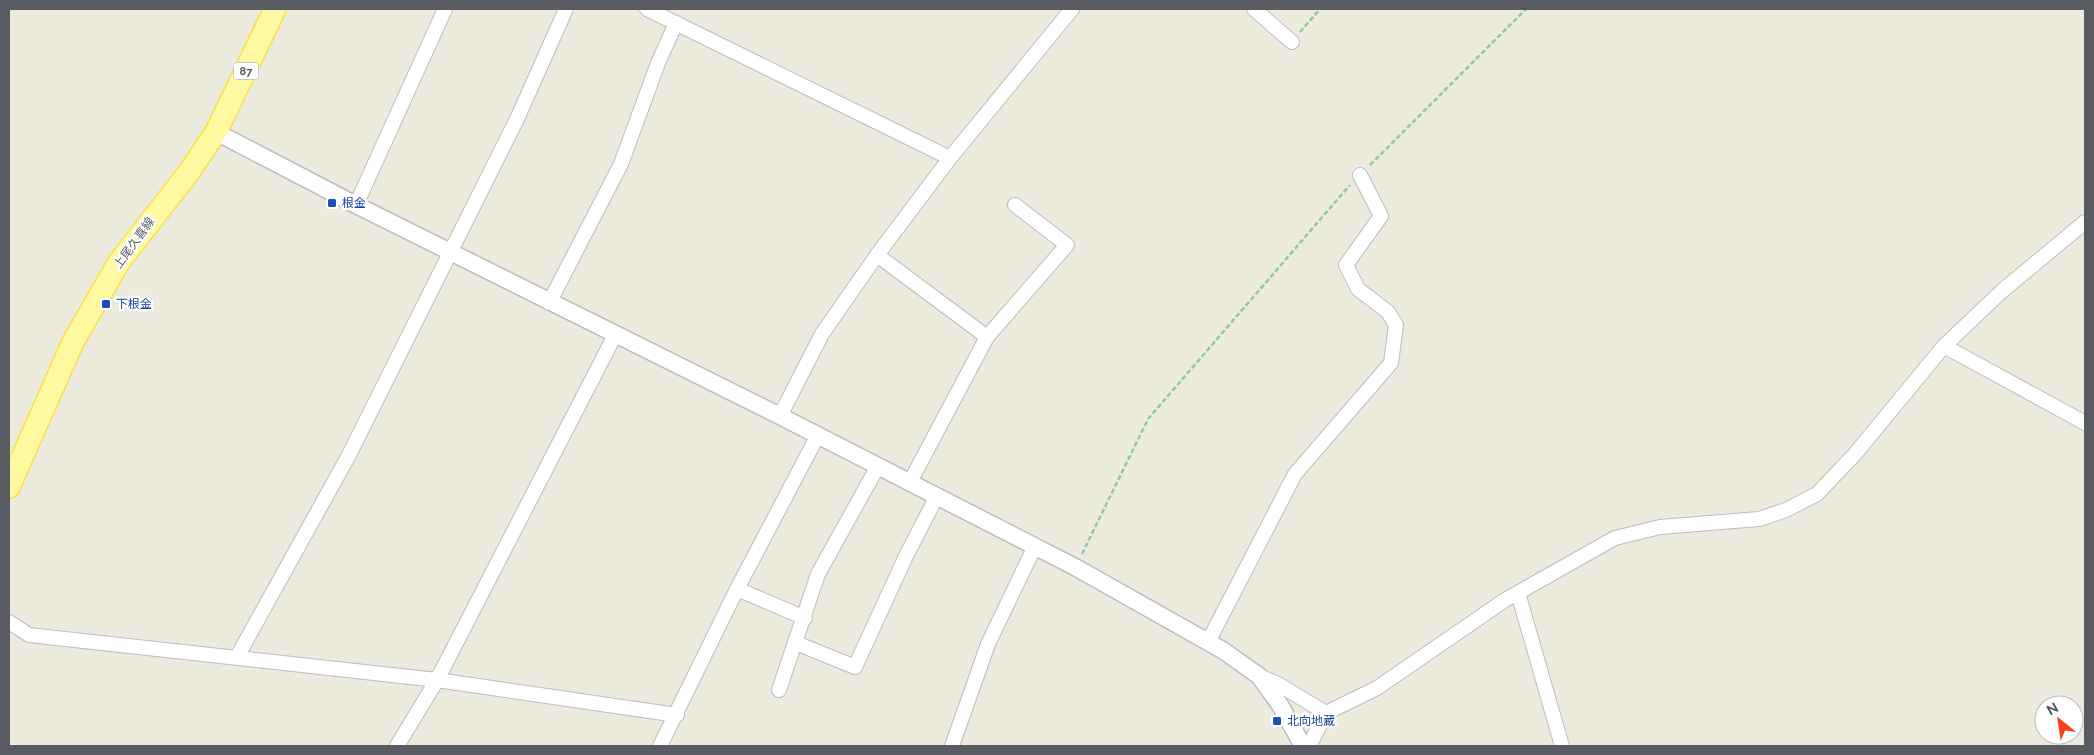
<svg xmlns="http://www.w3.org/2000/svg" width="2094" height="755" viewBox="0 0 2094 755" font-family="Raleway,'Noto Sans JP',sans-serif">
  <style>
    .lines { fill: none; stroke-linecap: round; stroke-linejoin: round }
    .minor-casing { stroke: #babcc2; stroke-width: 16 }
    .tertiary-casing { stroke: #babcc2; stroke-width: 19 }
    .primary-casing { stroke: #ffde45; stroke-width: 24 }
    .path { stroke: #90c9a6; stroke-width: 2.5; stroke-dasharray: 5 2.5; stroke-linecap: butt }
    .minor { stroke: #fff; stroke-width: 14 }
    .tertiary { stroke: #fff; stroke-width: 16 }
    .primary { stroke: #fff9a1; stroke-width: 21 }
    .transit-dot { fill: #1a4fb4; stroke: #fff; stroke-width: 2 }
    .labels { text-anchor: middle; stroke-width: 4.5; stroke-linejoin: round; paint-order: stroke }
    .shield { fill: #fff; stroke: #8a8c90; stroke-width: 1 }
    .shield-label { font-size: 11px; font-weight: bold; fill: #585b61 }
    .transit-label { font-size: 12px; fill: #164399; stroke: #fff; text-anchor: start }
    .street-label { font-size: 12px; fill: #585b61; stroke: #fff }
  </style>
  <rect width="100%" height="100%" fill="#edebde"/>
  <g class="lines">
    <g class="minor-casing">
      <g id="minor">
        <path d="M647 9 950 158"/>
        <path d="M1254 9 1292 42"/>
        <path d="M356 205 445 9"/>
        <path d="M877 255 987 337 1067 245 1015 205"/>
        <path d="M549 303 621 164 658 63 676 23"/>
        <path d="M1944 346 2085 423"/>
        <path d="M780 416 822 334 877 255 950 158 1072 9"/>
        <path d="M910 482 987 337"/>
        <path d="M737 589 805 618"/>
        <path d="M1518 593 1562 746"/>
        <path d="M9 622 29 635 437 680 677 715"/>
        <path d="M1208 642 1295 474 1391 363 1396 325 1388 312 1358 289 1346 265 1381 216 1360 175"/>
        <path d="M796 643 855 667 906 556 937 496"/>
        <path d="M237 657 349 455 517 119 566 9"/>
        <path d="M1259 676 1278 684 1326 713"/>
        <path d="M779 690 818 574 878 466"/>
        <path d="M397 746 437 680 615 335"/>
        <path d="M660 746 737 589 818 435"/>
        <path d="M952 746 988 644 1035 546"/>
        <path d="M1309 746 1326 713 1377 688 1505 600 1615 538 1660 527 1759 519 1786 510 1817 494 1855 454 1944 346 2002 291 2085 222"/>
      </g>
    </g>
    <g class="tertiary-casing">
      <path id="tertiary" d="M216 132 356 205 780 416 1075 567 1224 651 1259 676 1280 705 1303 746"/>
    </g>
    <g class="primary-casing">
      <path id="primary" d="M9 487 73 342 119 262 189 172 216 132 275 9"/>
    </g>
    <g class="path">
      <path d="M1300 32 1320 9"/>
      <path d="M1370 165 1526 9"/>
      <path d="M1082 554 1148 419 1350 185"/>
    </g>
    <use href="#minor" class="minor"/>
    <use href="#tertiary" class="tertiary"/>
    <use href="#primary" class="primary"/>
  </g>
  <g class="transit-dot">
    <rect x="327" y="198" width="10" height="10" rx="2.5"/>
    <rect x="101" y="299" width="10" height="10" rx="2.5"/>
    <rect x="1272" y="716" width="10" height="10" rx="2.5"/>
  </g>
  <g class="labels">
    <rect class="shield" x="233.5" y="62.5" width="25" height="17" rx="4"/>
    <g class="shield-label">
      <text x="246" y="75">87</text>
    </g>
    <g class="transit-label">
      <text x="342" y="207">根金</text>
      <text x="116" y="308">下根金</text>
      <text x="1287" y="725">北向地蔵</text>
    </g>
    <g class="street-label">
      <text transform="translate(134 243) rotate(-54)" y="4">上尾久喜線</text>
    </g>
  </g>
  <rect width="2094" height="755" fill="none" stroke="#585b61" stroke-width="20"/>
  <g transform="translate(2059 720) rotate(330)"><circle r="24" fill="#ffffff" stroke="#bcbdc0"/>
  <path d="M0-4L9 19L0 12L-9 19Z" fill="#fa4017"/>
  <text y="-8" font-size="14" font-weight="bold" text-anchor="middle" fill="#585b61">N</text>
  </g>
</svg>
